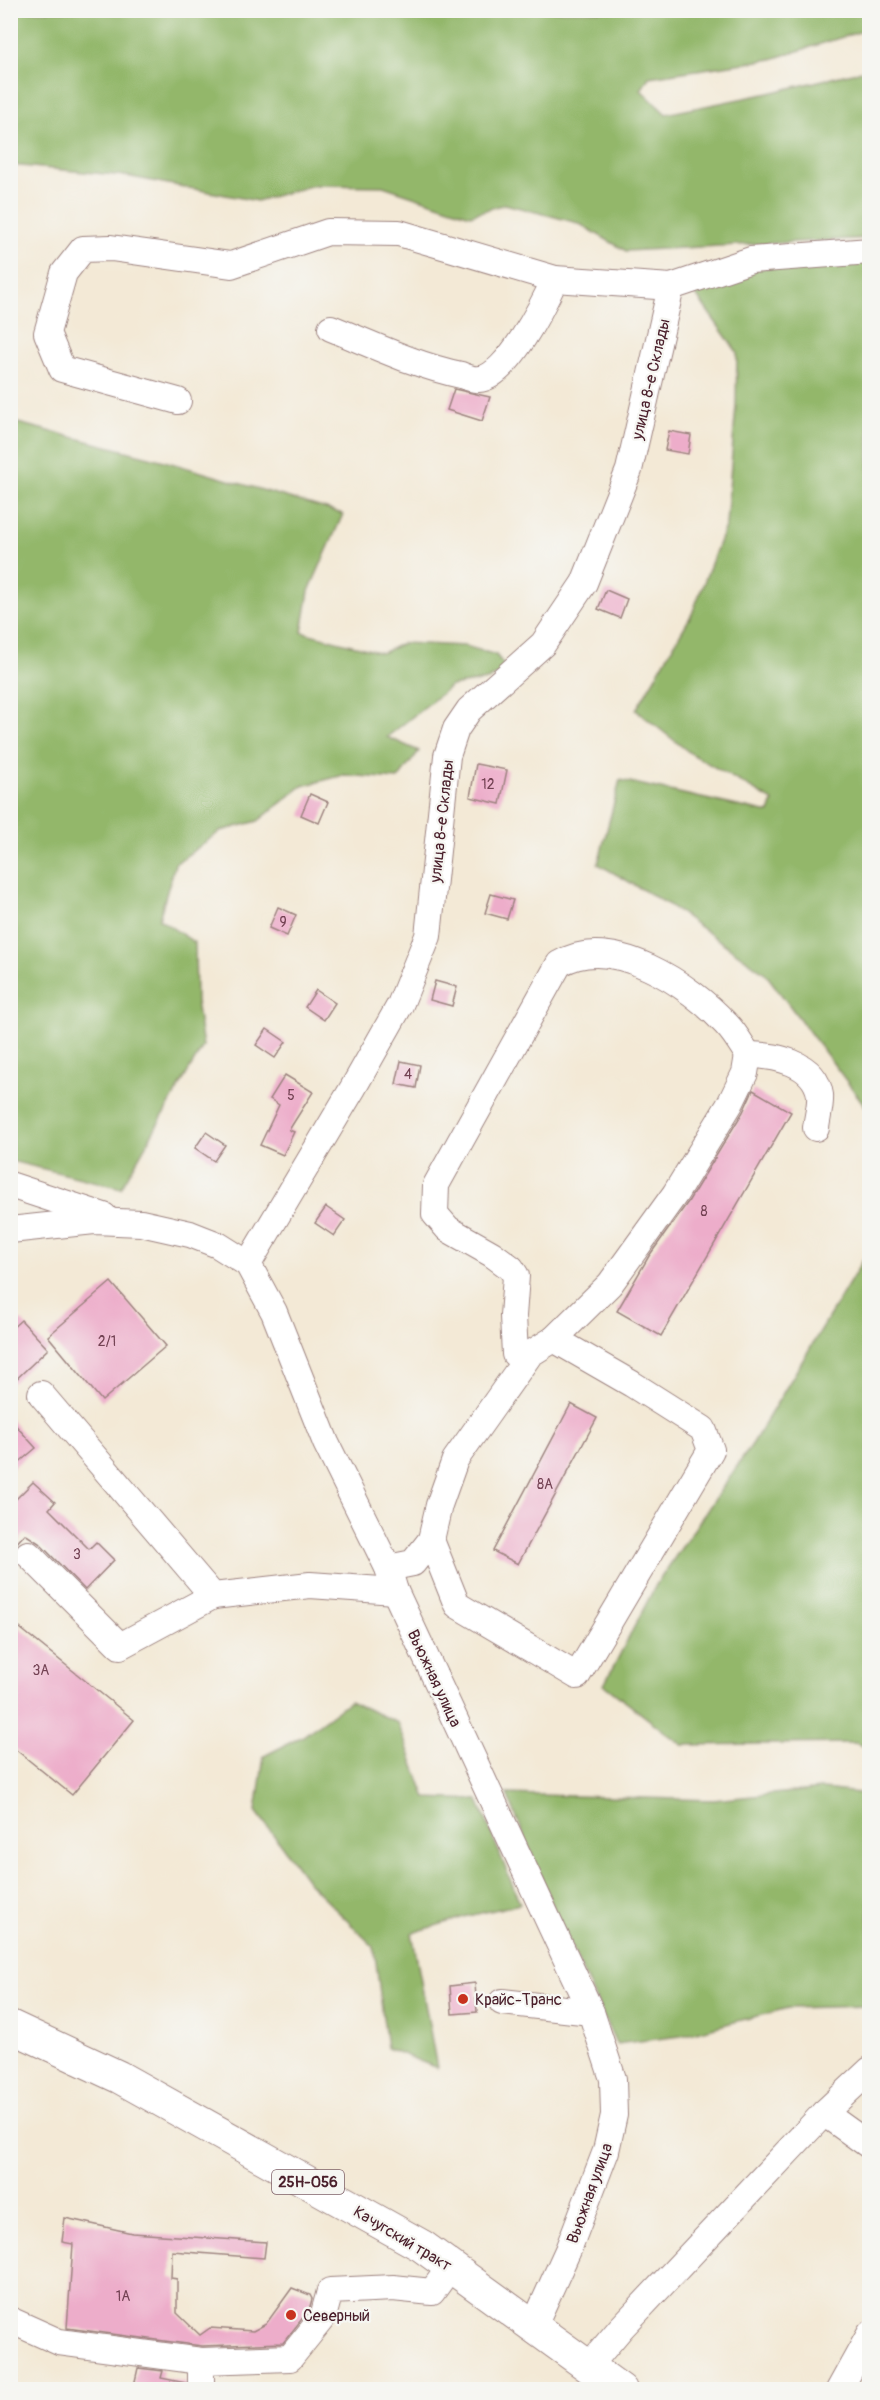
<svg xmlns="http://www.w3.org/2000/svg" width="880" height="2400" viewBox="0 0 880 2400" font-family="Pangolin,sans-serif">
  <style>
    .forest { fill: #93b76b; stroke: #6e6b4b; stroke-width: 1.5 }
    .building { fill: #edadca }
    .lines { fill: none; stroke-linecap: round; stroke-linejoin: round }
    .minor-casing { stroke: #9e8480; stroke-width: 28 }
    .major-casing { stroke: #9e8480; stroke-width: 34 }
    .minor { stroke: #fff; stroke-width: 26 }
    .major { stroke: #fff; stroke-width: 32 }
    .poi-dot { fill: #c8321e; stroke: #f6f6f2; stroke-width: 2 }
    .labels { text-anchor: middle; stroke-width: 4.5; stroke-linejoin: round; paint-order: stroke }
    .number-label { font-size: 14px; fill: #734253 }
    .shield { fill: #f6f6f2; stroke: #7e6067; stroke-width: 1.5 }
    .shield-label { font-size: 15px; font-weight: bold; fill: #4a1f2b }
    .street-label { font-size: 16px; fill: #4a1f2b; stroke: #f6f6f2 }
    .poi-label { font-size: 16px; fill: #4a1f2b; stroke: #f6f6f2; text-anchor: start }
  </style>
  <rect width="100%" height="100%" fill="#f6f6f2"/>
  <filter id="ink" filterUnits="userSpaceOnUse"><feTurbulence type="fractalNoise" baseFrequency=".0167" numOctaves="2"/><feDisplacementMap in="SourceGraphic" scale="12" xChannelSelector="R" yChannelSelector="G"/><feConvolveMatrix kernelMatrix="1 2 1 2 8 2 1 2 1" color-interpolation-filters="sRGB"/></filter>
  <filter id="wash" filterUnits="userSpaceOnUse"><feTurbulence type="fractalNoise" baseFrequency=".008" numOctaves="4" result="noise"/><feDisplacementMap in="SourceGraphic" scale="24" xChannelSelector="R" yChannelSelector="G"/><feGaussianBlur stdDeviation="1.35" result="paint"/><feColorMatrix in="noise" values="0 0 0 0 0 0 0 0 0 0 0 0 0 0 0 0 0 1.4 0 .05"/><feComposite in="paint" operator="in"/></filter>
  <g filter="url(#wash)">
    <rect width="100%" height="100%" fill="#f3e9d6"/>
    <g class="forest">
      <path d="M10 11H869V29L772 59 649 77 641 90 666 114 769 93 869 69V238L626 251 578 223 505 204 470 215 383 186 314 185 257 201 126 176 11 165Z"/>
      <path d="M869 259V1111L765 973 669 905 598 864 620 780 769 813 773 801 690 753 636 710 692 614 726 524 736 406 737 352 691 288 754 269Z"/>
      <path d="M10 421 161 460 343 514 309 591 302 632 382 653 403 643 465 646 496 655 508 670 487 680 451 686 387 737 419 751 398 779 344 775 302 786 258 821 221 831 175 864 159 919 195 943 196 1001 203 1046 121 1188 11 1161Z"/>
      <path d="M869 1250V1748L855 1743 682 1745 604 1685 656 1585 753 1443Z"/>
      <path d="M350 1701 398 1723 426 1798 478 1800 520 1904 464 1917 412 1933 437 2068 387 2048 374 1947 309 1883 256 1811 264 1756 303 1736Z"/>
      <path d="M822 1789 869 1794V2006L788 2008 681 2036 616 2044 557 1916 507 1794 713 1800Z"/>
    </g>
    <g id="blocks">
      <g class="building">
        <path d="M454 389 490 397 482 421 447 410Z"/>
        <path d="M669 431 691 435 688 454 665 450Z"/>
        <path d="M606 590 627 599 620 618 598 609Z"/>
        <path d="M476 764 507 770 500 804 470 797Z"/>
        <path d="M310 794 328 802 319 823 301 815Z"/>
        <path d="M491 894 513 900 507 919 485 913Z"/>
        <path d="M278 907 296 915 287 936 269 928Z"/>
        <path d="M435 981 457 987 452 1006 430 1000Z"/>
        <path d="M316 990 335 1003 324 1020 305 1007Z"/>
        <path d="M267 1029 286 1042 275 1058 256 1045Z"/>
        <path d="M401 1061 420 1065 416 1088 396 1084Z"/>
        <path d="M285 1075 313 1092 289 1130 294 1132 283 1155 260 1145 279 1105 270 1099Z"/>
        <path d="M753 1090 791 1112 661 1336 617 1311 649 1256 688 1202 743 1112Z"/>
        <path d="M206 1132 225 1145 214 1161 195 1148Z"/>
        <path d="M326 1207 345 1220 334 1236 315 1223Z"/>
        <path d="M111 1282 166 1346 102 1401 48 1336Z"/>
        <path d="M21 1320 48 1349 10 1385V1330Z"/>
        <path d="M571 1404 597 1418 518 1564 493 1551Z"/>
        <path d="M10 1419 36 1448 10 1470Z"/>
        <path d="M33 1482 55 1502 49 1509 89 1549 96 1542 114 1560 85 1590 39 1543 25 1534 10 1550V1505Z"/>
        <path d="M10 1620 134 1720 72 1795 10 1745Z"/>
        <path d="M475 1983 477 2012 452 2014 450 1986Z"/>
        <path d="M65 2218 132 2233 266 2242 264 2258 172 2251 171 2278 177 2279V2313L200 2335 210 2328 253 2331 266 2324 292 2288 310 2295 312 2299 309 2310 283 2343 202 2346 67 2328 73 2244 62 2242Z"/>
        <path d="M138 2368 163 2371 161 2378 186 2383V2390H133Z"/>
      </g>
    </g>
  </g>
  <g filter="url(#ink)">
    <use href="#blocks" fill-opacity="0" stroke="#9e8480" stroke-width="1.5"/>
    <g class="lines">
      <g class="minor-casing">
        <g id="minor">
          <path d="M331 328C373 345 417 366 461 375 466 377 474 380 479 379 507 378 544 303 555 279"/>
          <path d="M178 401 62 369 47 333 64 273 83 249 111 248 231 265 328 232 399 233 555 279 671 287 751 260 870 251"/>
          <path d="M748 1055C774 1055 815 1062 820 1095 821 1105 817 1118 816 1128"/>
          <path d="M10 1185 104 1216"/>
          <path d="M10 1230 94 1221 141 1223 190 1234 218 1245 248 1264 274 1312 326 1443 388 1568 395 1591 591 2012 613 2079 614 2115 606 2151 568 2250 534 2325"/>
          <path d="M248 1264 353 1088 400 1005 428 936 447 756 456 729 469 710 543 644 584 583 629 470 671 287"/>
          <path d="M41 1394 213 1596 310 1585 395 1591"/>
          <path d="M431 1540 439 1505 455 1460 530 1354 554 1339 610 1284 675 1194 730 1104 745 1073 748 1055C741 1044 735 1033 726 1024 690 985 612 932 559 964L436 1185 435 1214 448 1229 492 1254 511 1268 516 1276 513 1316 515 1354H530"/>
          <path d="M28 1554 120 1646 213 1596"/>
          <path d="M388 1568 413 1563 431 1540 457 1605 577 1676 711 1450 703 1429 632 1384 554 1339"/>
          <path d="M502 2002 591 2012"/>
          <path d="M824 2113 870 2146"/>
          <path d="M10 2320 59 2342 201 2361 290 2358 323 2317 330 2291 393 2288 432 2292 451 2266"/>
          <path d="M201 2361V2390"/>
          <path d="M588 2367 621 2328 824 2113 870 2070"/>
          <path d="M839 2390 870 2334"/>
        </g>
      </g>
      <g class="major-casing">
        <path id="major" d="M10 2026 119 2077 422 2246 621 2390"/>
      </g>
      <use href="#minor" class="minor"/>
      <use href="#major" class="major"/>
    </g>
  </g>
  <g class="poi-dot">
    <circle cx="463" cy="1999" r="6"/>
    <circle cx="291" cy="2315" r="6"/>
  </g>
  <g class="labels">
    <g class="number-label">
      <text x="488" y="789">12</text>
      <text x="283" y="927">9</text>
      <text x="408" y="1079">4</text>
      <text x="291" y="1100">5</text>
      <text x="704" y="1216">8</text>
      <text x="107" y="1346">2/1</text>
      <text x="545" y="1489">8А</text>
      <text x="77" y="1559">3</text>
      <text x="41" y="1675">3А</text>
      <text x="123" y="2301">1А</text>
    </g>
    <rect class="shield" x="272" y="2170" width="72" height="24" rx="4.5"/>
    <g class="shield-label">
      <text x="308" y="2187">25Н-056</text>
    </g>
    <g class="street-label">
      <text transform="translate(650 379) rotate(-77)" y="6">улица 8-е Склады</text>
      <text transform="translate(441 821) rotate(-84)" y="6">улица 8-е Склады</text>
      <text transform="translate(435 1678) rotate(65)" y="6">Вьюжная улица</text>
      <text transform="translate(589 2193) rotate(-70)" y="6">Вьюжная улица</text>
      <text transform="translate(403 2238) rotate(31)" y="6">Качугский тракт</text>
    </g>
    <g class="poi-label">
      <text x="475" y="2005">Крайс-Транс</text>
      <text x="303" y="2321">Северный</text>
    </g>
  </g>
  <rect width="880" height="2400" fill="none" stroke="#f6f6f2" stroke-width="36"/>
</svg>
